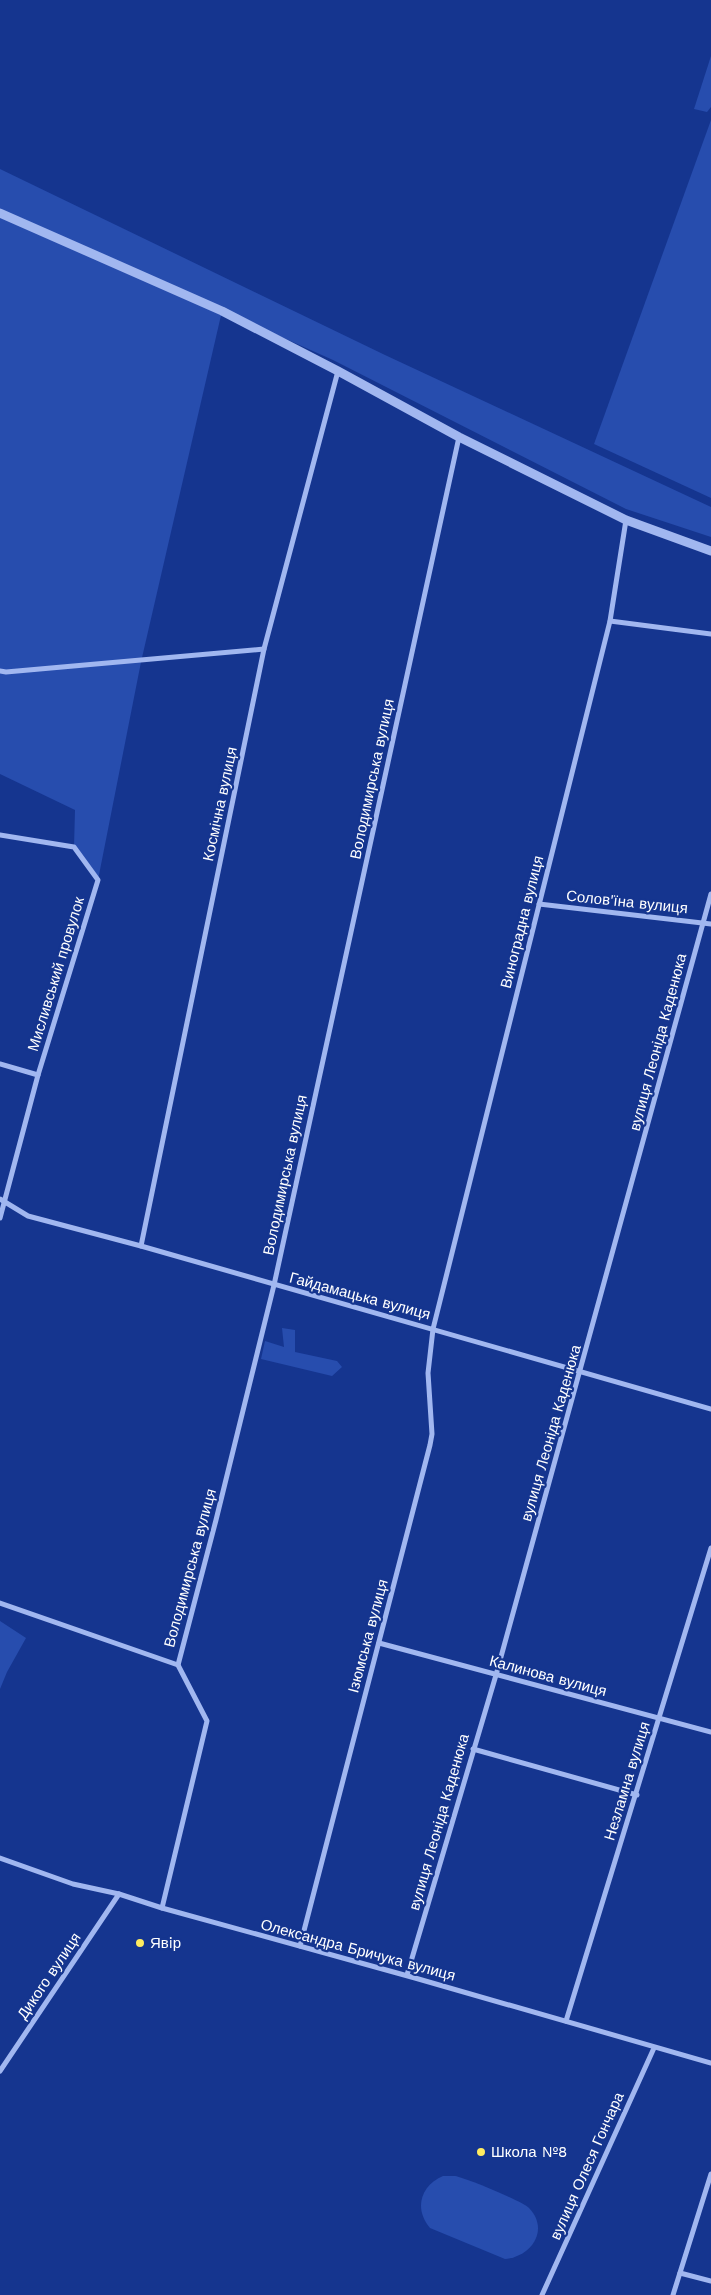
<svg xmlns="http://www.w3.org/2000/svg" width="711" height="2295" viewBox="0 0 711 2295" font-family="'Work Sans',sans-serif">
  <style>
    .green { fill: #274dae }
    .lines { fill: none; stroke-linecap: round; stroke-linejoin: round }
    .minor { stroke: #a1b7f0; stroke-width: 5 }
    .tertiary { stroke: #a1b7f0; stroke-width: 9 }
    .poi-dot { fill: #ffec60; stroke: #15358f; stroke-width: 2 }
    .labels { text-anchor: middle; stroke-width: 4.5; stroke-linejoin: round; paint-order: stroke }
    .street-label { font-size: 15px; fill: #fff; stroke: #15358f }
    .poi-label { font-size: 15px; fill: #fff; stroke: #15358f; text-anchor: start }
  </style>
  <rect width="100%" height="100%" fill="#15358f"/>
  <g class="green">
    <path d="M711 56V107L707 112 694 109Z"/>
    <path d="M711 120V498L594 444Z"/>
    <path d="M0 169 385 355 711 507V537L626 509 333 360 0 211Z"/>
    <path d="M0 213 222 311 141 662 98 880 74 847 75 810 0 774Z"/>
    <path d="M282 1328 295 1330V1352L337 1361 342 1367 332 1376 261 1359 265 1341 284 1347Z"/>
    <path d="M0 1621 26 1638 7 1672 0 1689Z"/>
    <path d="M443 2176C447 2176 451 2176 455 2176 466 2178 522 2201 529 2208 550 2230 531 2257 505 2259L430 2228C414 2209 420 2186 443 2176Z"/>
  </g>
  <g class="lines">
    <g class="minor">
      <path d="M610 621 711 634"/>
      <path d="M0 671 6 672 264 649"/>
      <path d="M0 835 74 847 98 880 38 1075 0 1218"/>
      <path d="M539 904 711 924"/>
      <path d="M0 1064 38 1075"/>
      <path d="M0 1199 28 1216 141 1246 711 1409"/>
      <path d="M141 1246 264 649 338 371"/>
      <path d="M0 1603 178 1665"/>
      <path d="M379 1643 711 1732"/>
      <path d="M473 1749 637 1795"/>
      <path d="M0 1858 73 1884 119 1894 162 1908 415 1978 711 2063"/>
      <path d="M162 1908 207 1721 178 1665 216 1520 274 1285 459 437"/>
      <path d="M300 1946 430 1445 432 1434 428 1373 433 1329 610 621 626 520"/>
      <path d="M407 1975 496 1675 711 894"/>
      <path d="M566 2021 711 1548"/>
      <path d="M0 2071 119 1894"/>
      <path d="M680 2273 711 2281"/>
      <path d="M542 2295 654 2048"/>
      <path d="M673 2295 711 2174"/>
    </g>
    <path class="tertiary" d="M0 213 222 311 338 371 459 437 626 520 711 551"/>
  </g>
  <g class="poi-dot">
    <circle cx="140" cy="1943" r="5"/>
    <circle cx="481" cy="2152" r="5"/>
  </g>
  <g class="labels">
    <g class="street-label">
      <text transform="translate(372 779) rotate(-78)" y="5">Володимирська вулиця</text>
      <text transform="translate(220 804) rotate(-78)" y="5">Космічна вулиця</text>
      <text transform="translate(627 902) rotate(6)" y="5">Солов'їна вулиця</text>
      <text transform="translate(522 922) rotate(-76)" y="5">Виноградна вулиця</text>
      <text transform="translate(56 974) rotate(-73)" y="5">Мисливський провулок</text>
      <text transform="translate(658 1042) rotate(-75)" y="5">вулиця Леоніда Каденюка</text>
      <text transform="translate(285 1175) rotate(-78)" y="5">Володимирська вулиця</text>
      <text transform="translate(360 1296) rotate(15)" y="5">Гайдамацька вулиця</text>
      <text transform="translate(551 1433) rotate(-74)" y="5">вулиця Леоніда Каденюка</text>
      <text transform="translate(190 1568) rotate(-75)" y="5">Володимирська вулиця</text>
      <text transform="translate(368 1636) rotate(-75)" y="5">Ізюмська вулиця</text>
      <text transform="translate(548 1676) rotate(15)" y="5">Калинова вулиця</text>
      <text transform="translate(627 1781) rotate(-73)" y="5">Незламна вулиця</text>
      <text transform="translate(439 1822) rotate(-74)" y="5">вулиця Леоніда Каденюка</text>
      <text transform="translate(358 1950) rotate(15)" y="5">Олександра Бричука вулиця</text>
      <text transform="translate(49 1976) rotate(-56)" y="5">Дикого вулиця</text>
      <text transform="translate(587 2166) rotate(-66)" y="5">вулиця Олеся Гончара</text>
    </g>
    <g class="poi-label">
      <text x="150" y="1948">Явiр</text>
      <text x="491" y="2157">Школа №8</text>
    </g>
  </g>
</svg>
